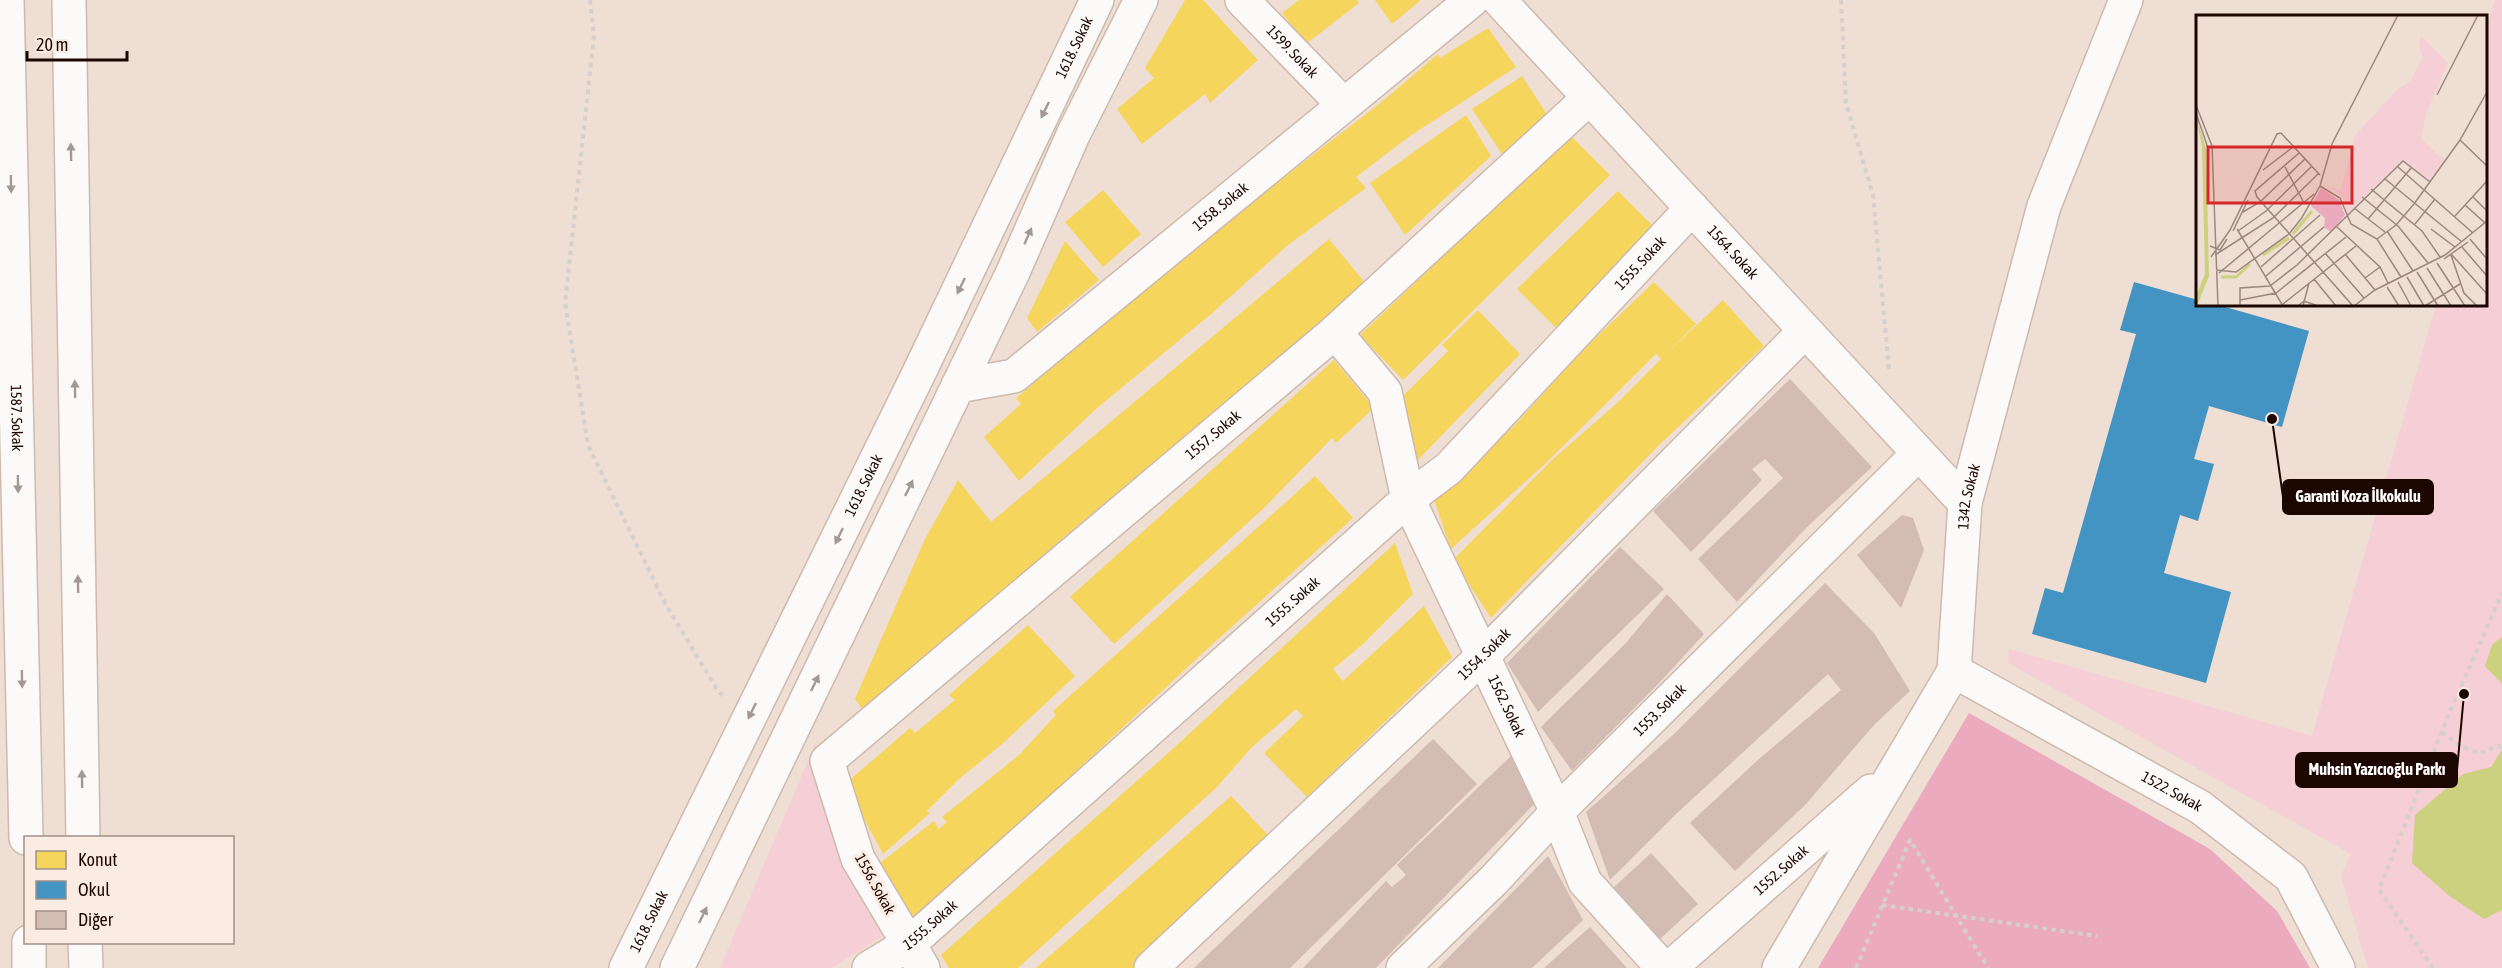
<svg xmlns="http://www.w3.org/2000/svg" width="2502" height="968" viewBox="0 0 2502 968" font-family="'Asap Condensed',sans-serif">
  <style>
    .green { fill: #f6ced5 }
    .forest { fill: #ebaabd }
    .water { fill: #ccd17f }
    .homes { fill: #f6d55c }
    .schools { fill: #4393c3 }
    .building { fill: #d2bcb4 }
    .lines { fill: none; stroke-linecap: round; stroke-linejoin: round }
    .street-casing { stroke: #cebaad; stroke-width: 36 }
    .secondary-casing { stroke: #cebaad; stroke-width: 36 }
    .primary-casing { stroke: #cebaad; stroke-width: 36 }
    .path { stroke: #d6d0cd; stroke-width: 4; stroke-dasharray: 4.5 4.5; stroke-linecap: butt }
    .street { stroke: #fcfaf9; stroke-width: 33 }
    .secondary { stroke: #fcfaf9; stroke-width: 33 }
    .primary { stroke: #fcfaf9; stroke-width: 33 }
    .oneway { fill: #a29895 }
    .labels { text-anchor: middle; stroke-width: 6; stroke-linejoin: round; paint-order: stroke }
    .street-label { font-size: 15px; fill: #1c0600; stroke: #faece3 }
    .inset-river { fill: none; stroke: #ccd17f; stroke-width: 3 }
    .inset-road { fill: none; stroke: #9a887f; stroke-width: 1.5 }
    .view { fill: #d62828; fill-opacity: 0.15; stroke: #d62828; stroke-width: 3 }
    .inset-edge { fill: none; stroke: #1c0600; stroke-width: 3 }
    .leader { fill: none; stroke: #1c0600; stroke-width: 2 }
    .callout-dot { fill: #1c0600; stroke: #faece3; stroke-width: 2 }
    .callout { fill: #1c0600; stroke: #1c0600; stroke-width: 2 }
    .callout-label { font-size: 16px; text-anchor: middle; font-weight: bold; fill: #fff }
  </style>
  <rect width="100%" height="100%" fill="#eeded4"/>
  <g class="green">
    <path d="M2495 0H2502V968H2368L2341 876 2351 854 2008 663 2009 649 2312 736 2436 305 2486 304V30Z"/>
    <path d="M816 742 834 831 885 935 831 968H720Z"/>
  </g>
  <path class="forest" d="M1969 713 2210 849 2277 911 2310 968H1818Z"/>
  <g class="water">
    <path d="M2502 637V684L2485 666 2492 645Z"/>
    <path d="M2502 750V910L2484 919 2448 895 2412 863 2415 815 2463 774 2491 767Z"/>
  </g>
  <g class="homes">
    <path d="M1185 0H1203L1258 60 1210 103 1205 94 1142 144 1117 109 1154 78 1145 68Z"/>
    <path d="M1299 0H1357L1359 3 1306 44 1282 13Z"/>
    <path d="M1375 0H1421L1392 24Z"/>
    <path d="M1488 28 1516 67 1410 136 1356 177 1366 188 1288 245 1211 314 1096 409 1019 481 984 437 1021 404 1016 398 1253 201 1384 100 1438 54 1440 58Z"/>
    <path d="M1522 76 1552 122 1502 154 1472 109Z"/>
    <path d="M1466 115 1491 156 1405 235 1370 183Z"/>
    <path d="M1571 136 1610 175 1403 380 1360 335Z"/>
    <path d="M1103 190 1141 234 1103 267 1065 222Z"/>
    <path d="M1618 191 1657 230 1557 329 1517 289Z"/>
    <path d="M1329 239 1366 284 1064 537 866 715 855 699 925 539 958 480 991 522Z"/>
    <path d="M1065 241 1099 280 1037 332 1027 318Z"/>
    <path d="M1654 282 1696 324 1664 356 1723 300 1764 346 1658 446 1491 618 1453 560 1553 459 1616 404 1661 359 1656 354 1547 462 1451 549 1434 500 1514 426 1583 350Z"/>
    <path d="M1478 310 1520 354 1418 460 1396 403 1448 351 1442 345Z"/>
    <path d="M1334 360 1374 408 1336 443 1332 438 1264 508 1114 644 1070 597Z"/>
    <path d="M1315 476 1353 518 1206 650 913 923 880 863 934 821 939 829 947 822 942 817 1019 755 1056 715 1053 711Z"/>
    <path d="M1395 543 1413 594 1362 645 1333 669 1343 681 1424 606 1452 657 1307 797 1264 753 1303 716 1296 709 1252 747 1217 787 1018 968H949L941 955 1176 746Z"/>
    <path d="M1028 625 1075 676 1001 745 959 779 927 811 930 813 883 854 845 784 910 728 915 733 955 700 949 695Z"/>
    <path d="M1231 796 1268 835 1197 902 1201 906 1135 968H1036Z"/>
  </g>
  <path class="schools" d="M2134 282 2198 300V304H2215L2309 331 2282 427 2209 406 2194 459 2214 464 2198 521 2180 515 2164 573 2231 592 2206 683 2032 634 2045 588 2063 593 2136 334 2120 330Z"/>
  <g class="building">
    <path d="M1790 379 1872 467 1806 528 1737 602 1698 559 1783 478 1765 459 1752 469 1762 480 1691 552 1653 511Z"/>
    <path d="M1902 515 1913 518 1924 550 1901 608 1857 555Z"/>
    <path d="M1620 547 1664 589 1538 712 1507 663Z"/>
    <path d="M1825 583 1874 633 1910 691 1874 725 1805 805 1735 871 1690 823 1760 758 1841 690 1828 674 1675 815 1610 880 1586 812 1673 735Z"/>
    <path d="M1667 594 1704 634 1661 681 1572 771 1541 727 1625 644Z"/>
    <path d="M1433 739 1477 784 1290 968H1194Z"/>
    <path d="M1511 756 1540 798 1376 968H1303L1386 881 1392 887 1406 875 1397 865Z"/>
    <path d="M1651 853 1698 904 1659 940 1611 890Z"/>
    <path d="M1548 856 1583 920 1532 968H1438Z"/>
    <path d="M1590 927 1627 968H1544Z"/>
  </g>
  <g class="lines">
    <g class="street-casing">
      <g id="street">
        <path id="s1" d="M1242 0 1343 104"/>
        <path id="s2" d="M1499 0 1965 503"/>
        <path id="s3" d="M1335 332 1385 392 1408 499 1557 812 1585 882 1663 968"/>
        <path id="s4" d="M958 386 1014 376 1472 0"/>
        <path id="s5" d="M626 968 917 377 1097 0"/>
        <path d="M677 968 1013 272 1073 135 1141 0"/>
        <path id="s6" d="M869 968 909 944 1408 499 1449 468 1692 208"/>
        <path id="s7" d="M923 968 858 859 827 761 1335 332 1589 98"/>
        <path id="s8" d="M1151 968 1484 655 1805 331"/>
        <path id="s9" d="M1403 968 1494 880 1557 812 1918 454"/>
        <path id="s10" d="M1670 968 1871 791"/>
        <path id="s11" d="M1779 968 1954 671 1965 503 2044 206 2126 0"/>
      </g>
    </g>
    <g class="secondary-casing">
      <g id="secondary">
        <path id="s12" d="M1954 671 2200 807 2291 877 2338 968"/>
      </g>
    </g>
    <g class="primary-casing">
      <g id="primary">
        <path id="s13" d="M7 0 26 838"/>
        <path d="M69 0 83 838"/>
        <path d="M29 942V968"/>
        <path d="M85 942 86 968"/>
      </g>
    </g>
    <g class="path">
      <path d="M590 0 594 36 565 303 588 445 665 603 718 691 723 696"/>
      <path d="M1841 0 1846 103 1873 195 1889 370"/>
      <path d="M2442 732 2460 746 2479 753 2499 746 2502 749"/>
      <path d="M1882 905 2097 936"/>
      <path d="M1856 968 1910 840 1988 968"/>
      <path d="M2433 968 2379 890 2448 716 2502 593"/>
    </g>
    <use href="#street" class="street"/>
    <use href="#secondary" class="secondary"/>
    <use href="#primary" class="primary"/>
  </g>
  <defs><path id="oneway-solid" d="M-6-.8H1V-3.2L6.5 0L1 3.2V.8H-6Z" transform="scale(1.5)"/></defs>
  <g class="oneway">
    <use href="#oneway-solid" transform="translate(1045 110) rotate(116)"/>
    <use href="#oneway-solid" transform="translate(71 152) rotate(-91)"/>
    <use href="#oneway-solid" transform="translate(11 184) rotate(89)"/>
    <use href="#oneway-solid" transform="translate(1028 236) rotate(-66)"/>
    <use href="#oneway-solid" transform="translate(961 286) rotate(116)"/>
    <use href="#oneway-solid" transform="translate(75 389) rotate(-91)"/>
    <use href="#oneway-solid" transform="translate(18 484) rotate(89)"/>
    <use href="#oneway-solid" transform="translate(909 488) rotate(-64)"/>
    <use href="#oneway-solid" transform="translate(839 536) rotate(116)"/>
    <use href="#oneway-solid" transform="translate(78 584) rotate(-91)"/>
    <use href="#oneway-solid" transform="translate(22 679) rotate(89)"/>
    <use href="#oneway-solid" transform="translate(815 683) rotate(-64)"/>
    <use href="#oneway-solid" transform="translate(752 711) rotate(116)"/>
    <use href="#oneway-solid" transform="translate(82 779) rotate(-91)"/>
    <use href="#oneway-solid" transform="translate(703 915) rotate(-64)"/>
  </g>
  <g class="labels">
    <g class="street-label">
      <text dy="5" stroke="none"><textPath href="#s5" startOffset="1024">1618. Sokak</textPath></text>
      <text dy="5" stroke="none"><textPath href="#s1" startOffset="72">1599. Sokak</textPath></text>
      <text dy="5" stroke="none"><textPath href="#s4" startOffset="324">1558. Sokak</textPath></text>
      <text dy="5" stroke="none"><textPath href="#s2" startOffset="344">1564. Sokak</textPath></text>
      <text dy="5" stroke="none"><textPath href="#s6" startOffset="1047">1555. Sokak</textPath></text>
      <text dy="5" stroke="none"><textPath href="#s13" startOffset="418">1587. Sokak</textPath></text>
      <text dy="5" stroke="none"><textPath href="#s7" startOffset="735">1557. Sokak</textPath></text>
      <text dy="5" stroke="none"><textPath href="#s5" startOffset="538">1618. Sokak</textPath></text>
      <text dy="5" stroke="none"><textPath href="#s11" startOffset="520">1342. Sokak</textPath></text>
      <text dy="5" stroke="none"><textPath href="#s6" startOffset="561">1555. Sokak</textPath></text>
      <text dy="5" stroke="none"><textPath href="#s8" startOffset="458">1554. Sokak</textPath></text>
      <text dy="5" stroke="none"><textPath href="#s3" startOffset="417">1562. Sokak</textPath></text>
      <text dy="5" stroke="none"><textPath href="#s9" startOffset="364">1553. Sokak</textPath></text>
      <text dy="5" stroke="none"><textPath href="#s12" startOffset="249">1522. Sokak</textPath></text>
      <text dy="5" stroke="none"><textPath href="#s10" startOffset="148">1552. Sokak</textPath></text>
      <text transform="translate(875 884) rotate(61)" y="5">1556. Sokak</text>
      <text dy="5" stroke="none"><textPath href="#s5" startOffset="52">1618. Sokak</textPath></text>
      <text dy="5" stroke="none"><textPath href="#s6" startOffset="75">1555. Sokak</textPath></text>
    </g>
  </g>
  <g transform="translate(2196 15)">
    <rect width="291" height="291" fill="#eeded4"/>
    <path d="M225 21 252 48 230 98 225 124 248 146 233 165 206 145 151 198 147 181 128 170 145 175 159 121 198 78 215 65 227 43 223 31Z" fill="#f6ced5"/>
    <path d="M125 173 143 185 149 200 135 217 128 212 129 203 115 191Z" fill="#ebaabd"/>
    <path d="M0 102 10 133 13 261 1 291 0 281 9 259 6 132Z" fill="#ccd17f"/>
    <path class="inset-river" d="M97 219 116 196M67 240 93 223M25 262H40L54 249"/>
    <path class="inset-road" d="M241 80 282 0M0 90 16 131 22 291M0 98 12 133M85 118 124 160M264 125 291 151M103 138 59 176 61 182 157 291M89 152 108 188M202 152 277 218M67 155 97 132M188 163 266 227M124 171 144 183 155 209 181 224 205 262M175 174 226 216 244 242M166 182 202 211 232 248M277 182 291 196M269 190 289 208M158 193 189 217M47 197 64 187 109 144M259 201 291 166M172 204 216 152M219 209 239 184M141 212 184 252 192 268M41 214 87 291M235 214 259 232M37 216 52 185M42 216 70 196 116 151M191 216 217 256M181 224 200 210 218 189 264 125 291 77M274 224 291 244M14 231 24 235 31 224M266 232 291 261M129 238 168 283M149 239 179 275M19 240 77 203 122 159M255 240 268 278 281 291M256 240 291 279M15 242 34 215 81 119 85 118M248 244 272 227M241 248 269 291M65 252 124 200M231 253 255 291M20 255 40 257 93 219 105 204 124 171 136 129 202 0M221 257 242 291M23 258 118 179M70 261 128 212M211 262 228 291M169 263 184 252M118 264 140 291M202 267 215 291M191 272 203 291M44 285 80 278 150 222M87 289 160 231M44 291V273L74 271 101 250 207 146 234 167M102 291 108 286 122 291M107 291 113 268M158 291 179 275 249 240 291 206M229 291 264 269"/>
    <path class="view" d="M12 132H156V188H12Z"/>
    <rect width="291" height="291" class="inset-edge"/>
  </g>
  <path class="leader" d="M2272 419L2283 497M2464 694L2457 770"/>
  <g class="callout-dot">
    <circle cx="2272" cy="419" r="6"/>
    <circle cx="2464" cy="694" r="6"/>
  </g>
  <g class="callout">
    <rect x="2283" y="480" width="150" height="34" rx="6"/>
    <rect x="2296" y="753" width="161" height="34" rx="6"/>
  </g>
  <g class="callout-label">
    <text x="2358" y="502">Garanti Koza İlkokulu</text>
    <text x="2377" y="775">Muhsin Yazıcıoğlu Parkı</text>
  </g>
  <rect x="24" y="836" width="210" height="108" fill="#faece3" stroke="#a19088" stroke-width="1.5"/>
  <rect x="36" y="851" width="30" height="18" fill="#f6d55c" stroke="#a19088" stroke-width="1.5"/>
  <text x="78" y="866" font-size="18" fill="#1c0600">Konut</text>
  <rect x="36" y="881" width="30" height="18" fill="#4393c3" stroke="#a19088" stroke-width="1.5"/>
  <text x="78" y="896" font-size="18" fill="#1c0600">Okul</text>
  <rect x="36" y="911" width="30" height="18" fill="#d2bcb4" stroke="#a19088" stroke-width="1.5"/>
  <text x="78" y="926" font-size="18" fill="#1c0600">Diğer</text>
  <path d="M27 51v9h100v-9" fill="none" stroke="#1c0600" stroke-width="3"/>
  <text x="36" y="51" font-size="18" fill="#1c0600" stroke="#faece3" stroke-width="4.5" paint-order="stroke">20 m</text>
</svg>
